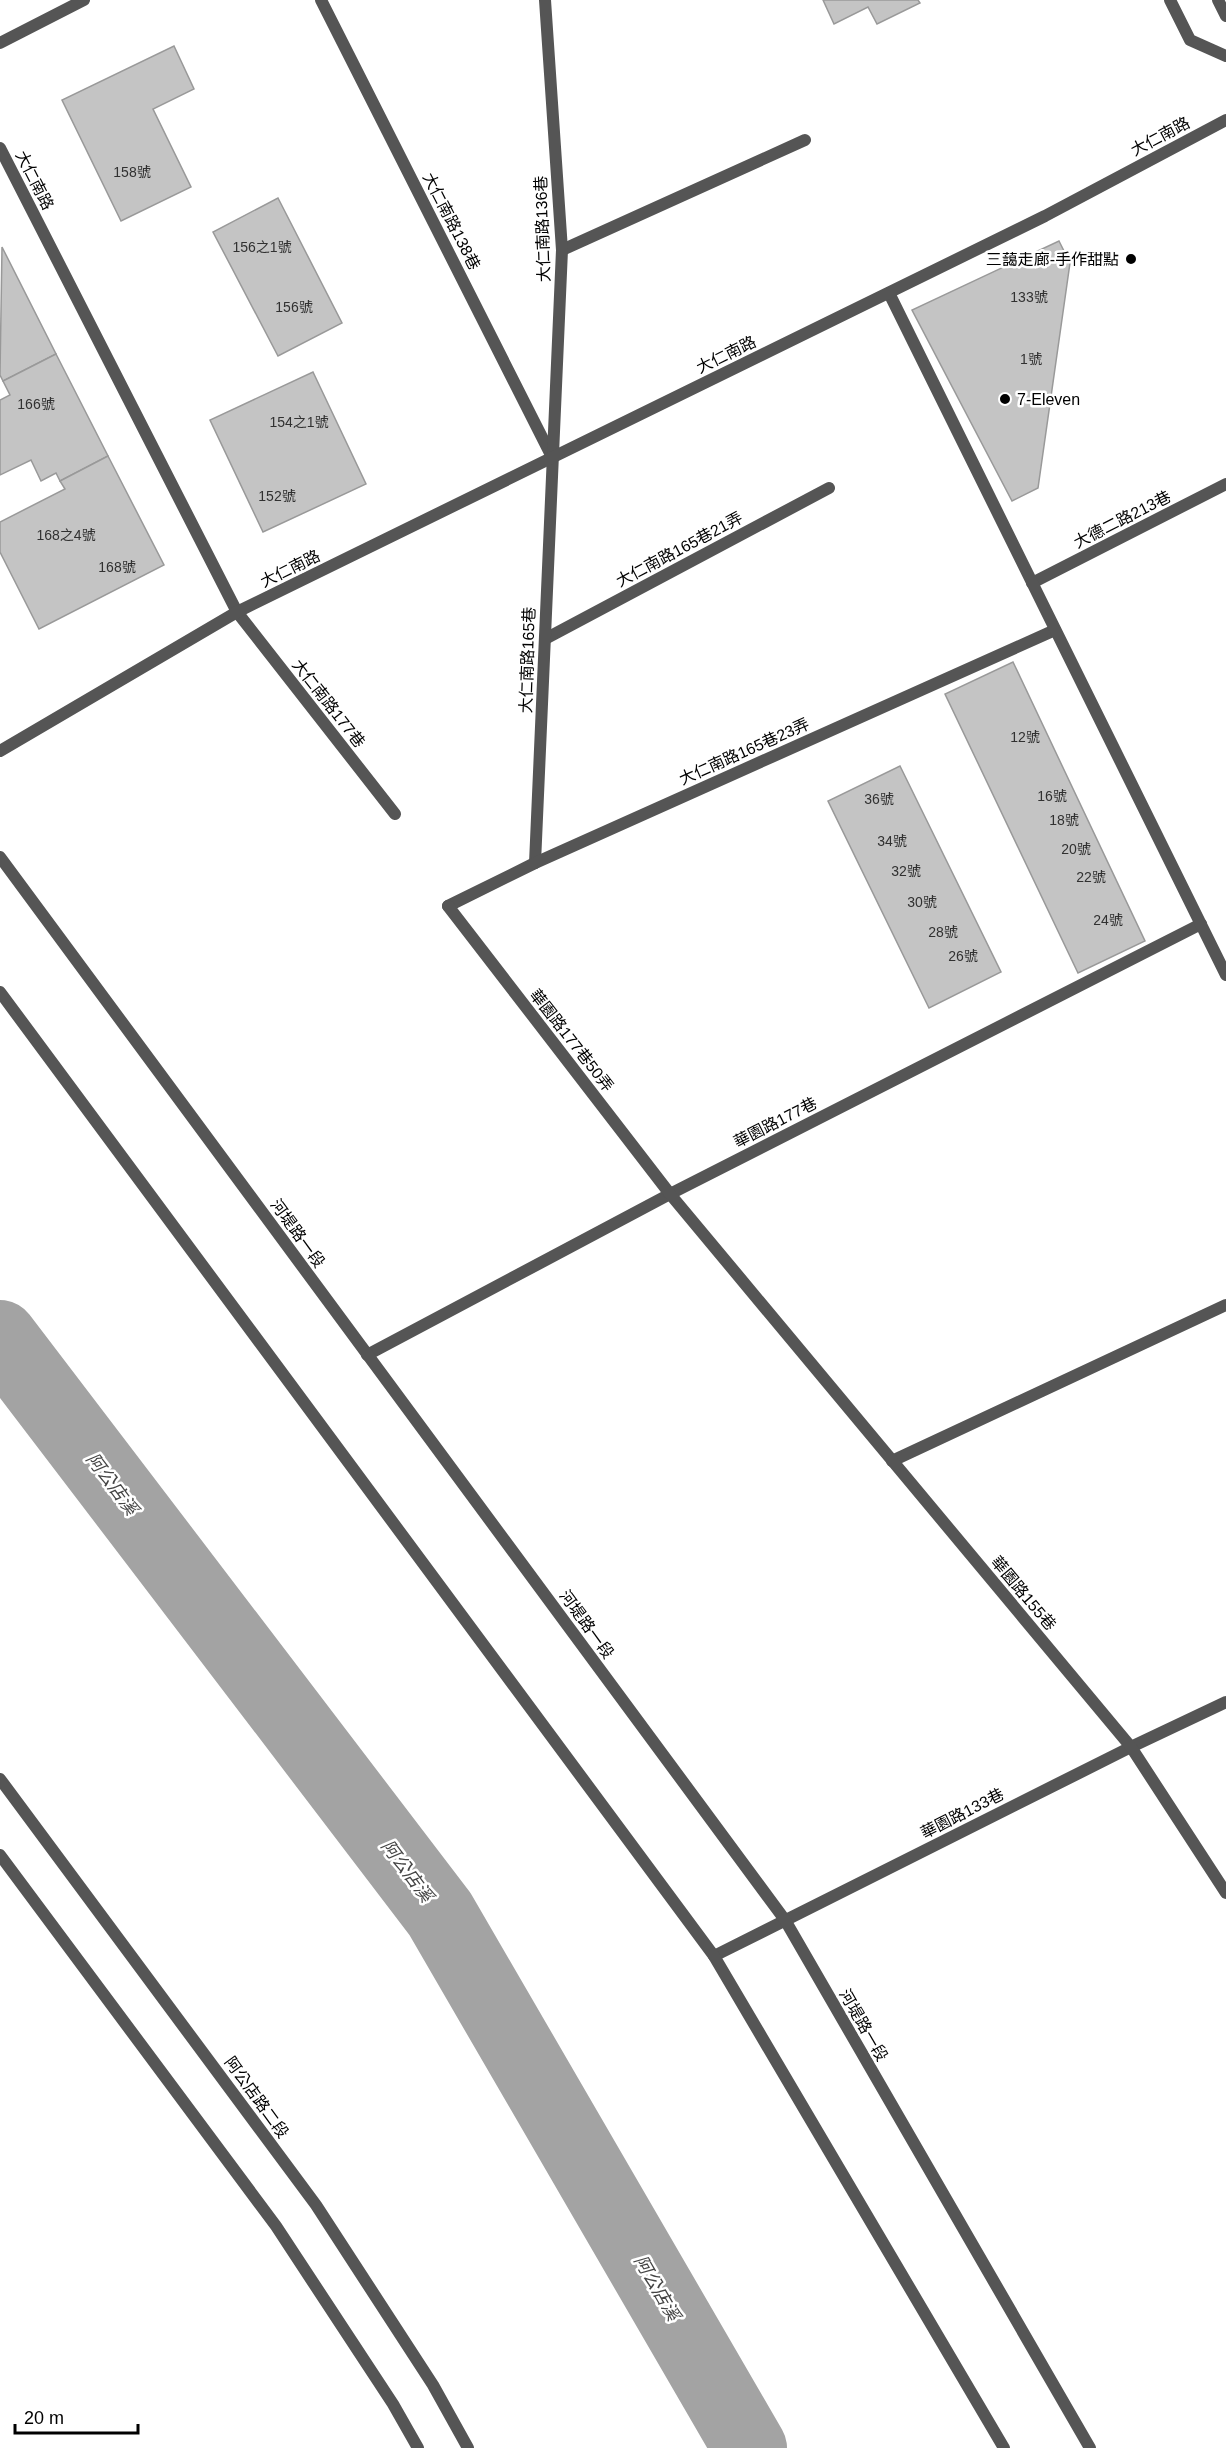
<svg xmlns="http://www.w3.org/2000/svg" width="1226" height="2448" viewBox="0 0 1226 2448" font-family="Arial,'Noto Sans TC',sans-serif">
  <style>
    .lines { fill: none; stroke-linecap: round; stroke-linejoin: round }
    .river { stroke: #a3a3a3; stroke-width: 74 }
    .building { fill: #c4c4c4; stroke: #999; stroke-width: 1.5 }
    .service { stroke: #555; stroke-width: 12 }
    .minor { stroke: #555; stroke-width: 12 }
    .poi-dot { fill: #000; stroke: #fff; stroke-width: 2 }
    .labels { text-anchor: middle; stroke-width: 5; stroke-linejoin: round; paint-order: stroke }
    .number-label { font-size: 14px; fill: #313131 }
    .street-label { font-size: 16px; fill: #000; stroke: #fff }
    .poi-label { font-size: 16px; fill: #000; stroke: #fff; text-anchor: end }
    .water-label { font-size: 18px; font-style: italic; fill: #444; stroke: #fff }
  </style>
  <rect width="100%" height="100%" fill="#fff"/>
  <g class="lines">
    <path class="river" d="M0 1337 440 1914 750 2448"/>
  </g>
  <g class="building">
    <path d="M823 0H918L920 3 877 24 868 7 834 24Z"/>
    <path d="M174 46 194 89 153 109 191 187 121 221 62 100Z"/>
    <path d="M278 198 342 323 278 356 213 232Z"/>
    <path d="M1059 241 1070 263 1038 488 1012 501 912 310Z"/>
    <path d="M2 247 56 354 3 381 0 375Z"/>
    <path d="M56 354 108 456 60 481 56 473 41 481 31 460 0 475V400L10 395 3 381Z"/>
    <path d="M313 372 366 484 263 532 210 420Z"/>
    <path d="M108 456 164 565 39 629 0 552V522L65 489 60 481Z"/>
    <path d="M1013 662 1145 941 1078 973 945 694Z"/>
    <path d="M900 766 1001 972 929 1008 828 801Z"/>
  </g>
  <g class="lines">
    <g class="service">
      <path d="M321 0 552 457"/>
      <path d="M1170 0 1190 40 1226 56"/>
      <path d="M0 43 84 0"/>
      <path d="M562 250 805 140"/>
      <path d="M1032 583 1226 484"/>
      <path d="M237 612 395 814"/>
      <path d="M545 639 829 488"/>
      <path d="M535 863 562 250 545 0"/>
      <path d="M448 906 535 863 1055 630"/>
      <path d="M367 1355 670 1194 1201 924"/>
      <path d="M892 1461 1226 1305"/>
      <path d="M714 1956 1131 1747 1226 1702"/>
    </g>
    <g class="minor">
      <path d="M1218 0 1226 16"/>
      <path d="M0 148 237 612"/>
      <path d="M889 293 1226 975"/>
      <path d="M0 751 237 612 1045 216 1226 120"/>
      <path d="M0 857 785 1920 1090 2448"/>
      <path d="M448 906 670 1194 1131 1747 1226 1893"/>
      <path d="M0 992 714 1956 1004 2448"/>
      <path d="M0 1779 316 2205 433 2385 468 2448"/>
      <path d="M0 1855 276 2226 393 2404 418 2448"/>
    </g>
  </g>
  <g class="poi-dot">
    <circle cx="1131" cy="259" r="6"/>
    <circle cx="1005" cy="399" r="6"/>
  </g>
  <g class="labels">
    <g class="number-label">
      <text x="132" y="177">158號</text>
      <text x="262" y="252">156之1號</text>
      <text x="1029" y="302">133號</text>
      <text x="294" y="312">156號</text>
      <text x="1031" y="364">1號</text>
      <text x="36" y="409">166號</text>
      <text x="299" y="427">154之1號</text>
      <text x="277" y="501">152號</text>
      <text x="66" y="540">168之4號</text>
      <text x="117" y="572">168號</text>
      <text x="1025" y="742">12號</text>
      <text x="1052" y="801">16號</text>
      <text x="879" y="804">36號</text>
      <text x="1064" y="825">18號</text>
      <text x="892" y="846">34號</text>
      <text x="1076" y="854">20號</text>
      <text x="906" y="876">32號</text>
      <text x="1091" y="882">22號</text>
      <text x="922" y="907">30號</text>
      <text x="1108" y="925">24號</text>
      <text x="943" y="937">28號</text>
      <text x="963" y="961">26號</text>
    </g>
    <g class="street-label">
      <text transform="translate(1160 136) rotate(-28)" y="6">大仁南路</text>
      <text transform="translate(35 180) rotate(63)" y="6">大仁南路</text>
      <text transform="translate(452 221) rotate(63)" y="6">大仁南路138巷</text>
      <text transform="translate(542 229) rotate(-92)" y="6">大仁南路136巷</text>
      <text transform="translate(726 354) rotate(-26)" y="6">大仁南路</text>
      <text transform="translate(1122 519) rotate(-27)" y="6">大德二路213巷</text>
      <text transform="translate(679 549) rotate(-28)" y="6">大仁南路165巷21弄</text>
      <text transform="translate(290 568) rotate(-26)" y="6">大仁南路</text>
      <text transform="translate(527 660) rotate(-88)" y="6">大仁南路165巷</text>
      <text transform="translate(329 703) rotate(52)" y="6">大仁南路177巷</text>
      <text transform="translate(744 751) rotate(-24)" y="6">大仁南路165巷23弄</text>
      <text transform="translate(572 1040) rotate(52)" y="6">華園路177巷50弄</text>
      <text transform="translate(775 1122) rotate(-27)" y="6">華園路177巷</text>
      <text transform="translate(298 1233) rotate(54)" y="6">河堤路一段</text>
      <text transform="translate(1024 1593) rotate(50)" y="6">華園路155巷</text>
      <text transform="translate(587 1624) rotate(54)" y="6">河堤路一段</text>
      <text transform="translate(962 1813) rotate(-27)" y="6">華園路133巷</text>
      <text transform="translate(864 2025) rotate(60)" y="6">河堤路一段</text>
      <text transform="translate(257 2097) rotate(54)" y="6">阿公店路二段</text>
    </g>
    <g class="poi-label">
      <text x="1119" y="265">三藹走廊-手作甜點</text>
      <text x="1017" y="405" text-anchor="start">7-Eleven</text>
    </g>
    <g class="water-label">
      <text transform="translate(112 1484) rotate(53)" y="6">阿公店溪</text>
      <text transform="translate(407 1871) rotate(53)" y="6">阿公店溪</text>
      <text transform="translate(657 2288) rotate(60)" y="6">阿公店溪</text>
    </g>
  </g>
  <path d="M15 2424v9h123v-9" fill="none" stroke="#000000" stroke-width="3"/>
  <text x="24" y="2424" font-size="18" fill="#000000" stroke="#ffffff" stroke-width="4.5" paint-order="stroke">20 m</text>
</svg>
